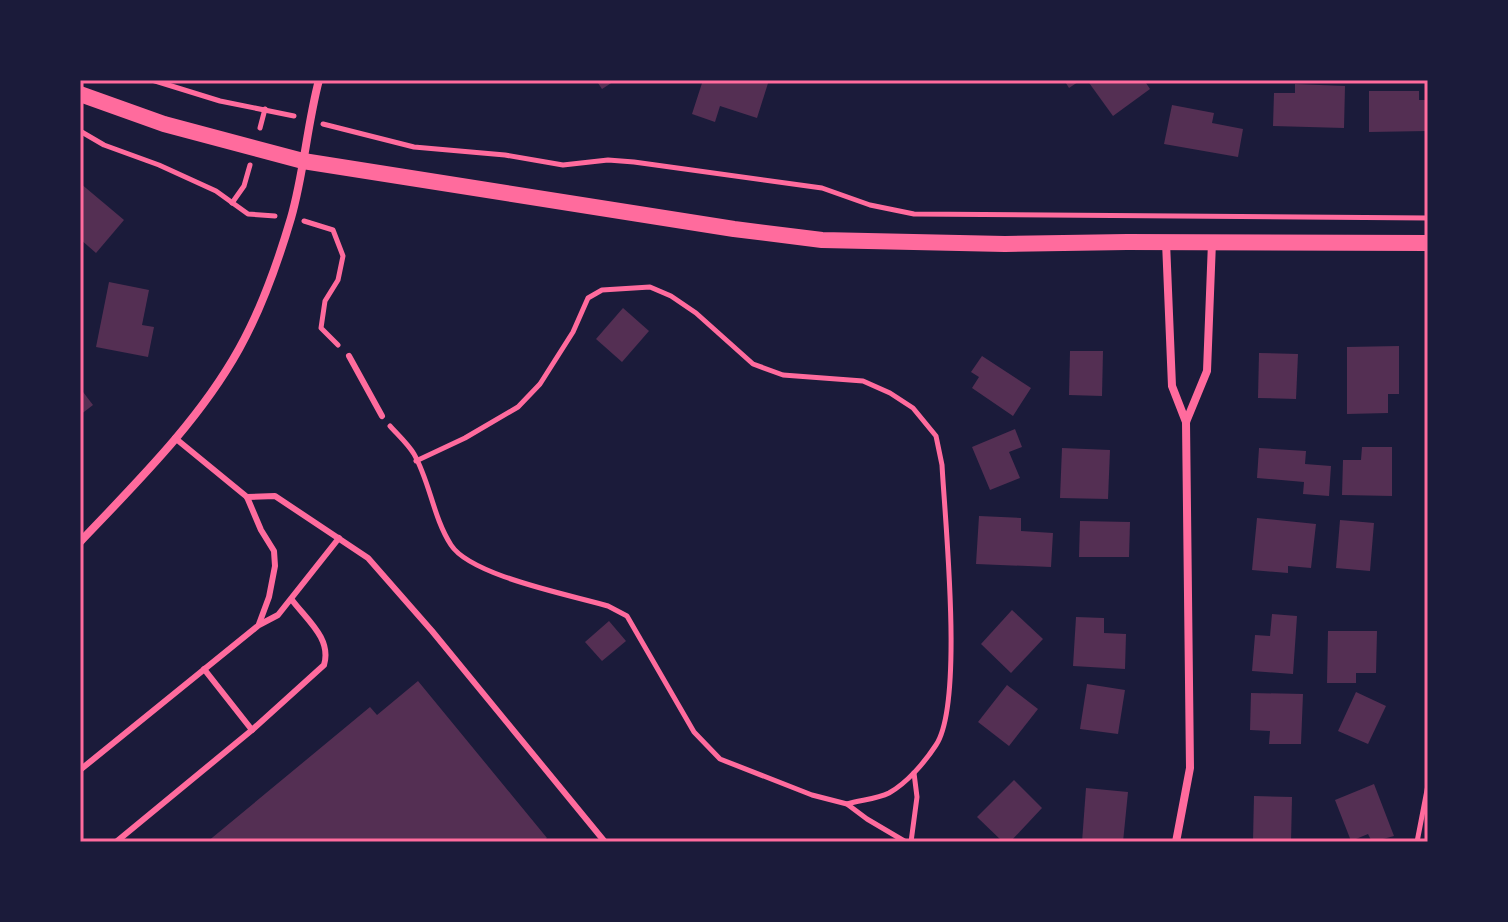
<svg xmlns="http://www.w3.org/2000/svg" width="1508" height="922" viewBox="0 0 1508 922" font-family="'Source Sans 3',sans-serif">
  <style>
    .building { fill: #542f53 }
    .lines { fill: none; stroke-linecap: round; stroke-linejoin: round }
    .path { stroke: #ff6b9d; stroke-width: 5 }
    .service { stroke: #ff6b9d; stroke-width: 6 }
    .minor { stroke: #ff6b9d; stroke-width: 8 }
    .secondary { stroke: #ff6b9d; stroke-width: 16 }
    .neatline { fill: none; stroke: #ff6b9d; stroke-width: 3 }
  </style>
  <rect width="100%" height="100%" fill="#1b1b3a"/>
  <g class="building">
    <path d="M596 80H616L602 89Z"/>
    <path d="M703 80H769L757 118 720 106 715 122 692 114Z"/>
    <path d="M1064 80H1081L1069 88Z"/>
    <path d="M1087 80H1144L1150 89 1113 116Z"/>
    <path d="M1295 84 1345 86 1344 128 1273 126 1274 93H1295Z"/>
    <path d="M1369 91H1419V100H1428V131L1369 132Z"/>
    <path d="M1172 105 1214 113 1212 123 1243 129 1238 157 1164 144Z"/>
    <path d="M80 183 124 220 96 253 80 239Z"/>
    <path d="M109 282 149 290 142 325 154 327 148 357 96 347Z"/>
    <path d="M623 308 649 331 622 362 596 339Z"/>
    <path d="M1399 346V394H1388V413L1347 414V347Z"/>
    <path d="M1070 351H1103L1102 396 1069 395Z"/>
    <path d="M1259 353 1298 354 1296 399 1258 398Z"/>
    <path d="M982 356 1031 388 1013 416 972 388 979 377 971 372Z"/>
    <path d="M80 388 93 405 80 415Z"/>
    <path d="M1015 429 1022 447 1009 452 1020 478 990 490 972 447Z"/>
    <path d="M1362 447H1392V496L1342 495 1343 460H1361Z"/>
    <path d="M1062 448 1110 450 1108 499 1060 498Z"/>
    <path d="M1259 448 1306 451 1305 464 1331 466 1329 496 1303 494 1304 482 1257 478Z"/>
    <path d="M979 516 1021 518V531L1053 533 1051 567 976 564Z"/>
    <path d="M1257 518 1316 524 1311 568 1288 566V573L1252 570Z"/>
    <path d="M1340 520 1374 523 1370 571 1336 568Z"/>
    <path d="M1080 521 1130 522 1129 557H1079Z"/>
    <path d="M1012 610 1043 639 1011 673 981 644Z"/>
    <path d="M1272 614 1297 616 1293 674 1252 671 1255 635 1270 636Z"/>
    <path d="M1076 617 1104 618V633L1126 634 1125 669 1073 666Z"/>
    <path d="M609 621 626 641 602 661 585 642Z"/>
    <path d="M1328 631H1377L1376 673H1356V683H1327Z"/>
    <path d="M418 681 547 838 542 842H207L370 707 377 715Z"/>
    <path d="M1087 684 1125 690 1118 734 1080 729Z"/>
    <path d="M1007 685 1038 709 1009 746 978 722Z"/>
    <path d="M1356 692 1386 706 1368 744 1338 731Z"/>
    <path d="M1251 693 1303 694 1301 744H1269L1270 731 1250 730Z"/>
    <path d="M1014 780 1042 808 1010 842H1003L977 817Z"/>
    <path d="M1374 784 1394 836 1372 842 1368 834 1351 841 1335 800Z"/>
    <path d="M1086 788 1128 792 1123 842H1082Z"/>
    <path d="M1254 796 1292 797 1291 842 1253 841Z"/>
  </g>
  <g class="lines">
    <g class="path">
      <path d="M152 80 220 101 294 116"/>
      <path d="M323 124 414 147 505 155 563 165 608 160 634 162 822 188 870 205 914 214 1428 218"/>
      <path d="M260 128 265 109"/>
      <path d="M80 131 104 145 159 165 216 191 248 214 275 216"/>
      <path d="M232 203 244 186 250 165"/>
      <path d="M304 221 333 230 343 256 338 280 325 301 321 328 338 345"/>
      <path d="M390 426C398 435 408 444 414 454 430 482 433 517 451 545 471 576 571 595 608 606L627 616 694 732 720 759 812 795 847 804 867 819 906 842"/>
      <path d="M416 461 465 438 518 407 540 384 573 332 588 298 602 290 650 287 671 296 696 313 753 364 783 375 863 381 890 393 913 408 936 436 942 465C945 522 964 703 936 745 925 762 907 783 889 793 877 799 860 800 847 804"/>
      <path d="M911 842 917 797 914 773"/>
      <path d="M1417 842 1428 785"/>
    </g>
    <g class="service">
      <path d="M349 356 382 416"/>
      <path d="M175 438 247 497 261 530 274 551 275 566 269 597 259 624"/>
      <path d="M247 497 275 496 368 558 432 631 605 842"/>
      <path d="M252 730 324 665C332 639 307 620 292 600"/>
      <path d="M80 770 259 625 278 615 339 538"/>
      <path d="M116 842 252 730 204 669"/>
    </g>
    <g class="minor">
      <path d="M1166 242 1172 386 1186 422"/>
      <path d="M80 542C137 482 199 421 239 349 262 308 278 262 291 218 304 173 307 125 319 80"/>
      <path d="M1176 842 1190 768 1186 422 1207 371 1212 242"/>
    </g>
    <path class="secondary" d="M80 94 164 124 303 161 734 229 822 240 1005 244 1127 242 1428 243"/>
  </g>
  <rect width="1508" height="922" fill="none" stroke="#1b1b3a" stroke-width="164"/>
  <rect x="82" y="82" width="1344" height="758" class="neatline"/>
</svg>
